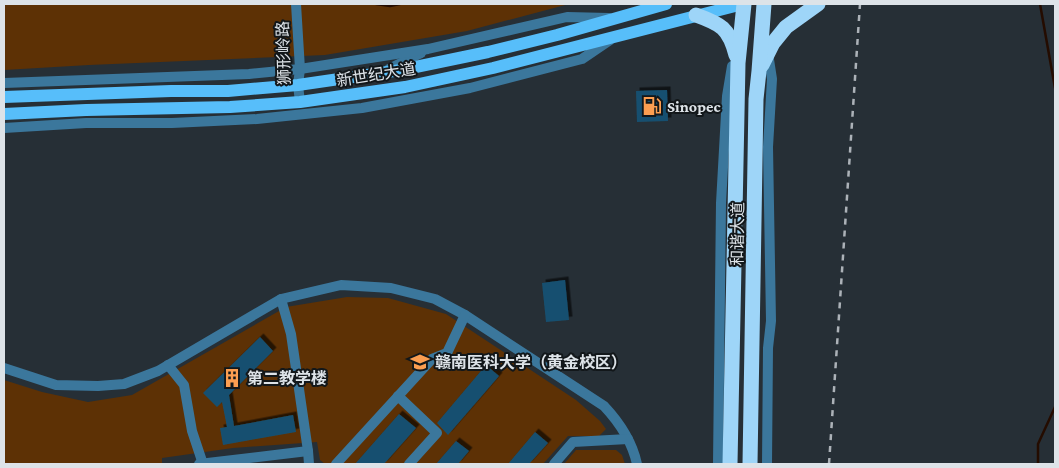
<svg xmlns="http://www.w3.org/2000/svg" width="1059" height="468" viewBox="0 0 1059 468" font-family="'Crimson Pro','Noto Sans SC',serif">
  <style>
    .green { fill: #5d3105 }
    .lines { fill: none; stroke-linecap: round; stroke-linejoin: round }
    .stream { stroke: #240c00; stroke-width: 2.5 }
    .building { fill: #18506f; filter: url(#shadow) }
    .minor { stroke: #3b779c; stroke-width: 10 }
    .major { stroke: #57befa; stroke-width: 12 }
    .highway { stroke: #9ed5f8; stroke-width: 15 }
    .rail { stroke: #acb2b8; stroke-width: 2.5; stroke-dasharray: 6 6; stroke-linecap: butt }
    .labels { text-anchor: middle; stroke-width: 4; stroke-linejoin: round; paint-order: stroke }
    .street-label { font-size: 16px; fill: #dde3e8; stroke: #12171a }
    .poi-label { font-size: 16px; font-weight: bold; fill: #dde3e8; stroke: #12171a; text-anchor: start }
  </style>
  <defs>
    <filter id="shadow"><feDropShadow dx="3.5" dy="-3.5" stdDeviation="0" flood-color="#0009"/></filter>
  </defs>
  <rect width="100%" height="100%" fill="#262f36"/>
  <g class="green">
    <path d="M4 4H569L467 31 325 55 89 65 4 70Z"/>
    <path d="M347 297 388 298 446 314 576 400 600 421 606 429 599 436H568L543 464H325L320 460 317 442 233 448 162 458V464H4V380L42 392 88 402 132 395 286 307Z"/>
    <path d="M576 450H616L622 455 625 464H564Z"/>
  </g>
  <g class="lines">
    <g class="stream">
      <path d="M376 4 390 6 400 4"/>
      <path d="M1040 4 1055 88"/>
      <path d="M1038 464V444L1055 407"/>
    </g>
  </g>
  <g class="building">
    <path d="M667 90 668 121 637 122 636 91Z"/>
    <path d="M565 280 569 320 546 322 542 283Z"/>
    <path d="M260 337 273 351 229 395 234 426 293 415 296 432 223 445 220 428 227 427 222 402 217 407 203 393Z"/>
    <path d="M486 365 499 376 448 435 437 423Z"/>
    <path d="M399 414 416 428 384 464H355Z"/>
    <path d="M535 432 548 443 529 464H508Z"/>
    <path d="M456 441 469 451 458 464H436Z"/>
  </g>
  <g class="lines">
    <g class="minor">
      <path d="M296 4 300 69 298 85 300 102"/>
      <path d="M389 69 421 53"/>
      <path d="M4 83 249 74 300 69 428 49 567 17 609 18"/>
      <path d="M4 128 86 123H172L257 119 362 108 470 88 582 59 610 40"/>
      <path d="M168 365 184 385 192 431 203 464"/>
      <path d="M4 368 56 385 98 386 124 384 158 371 281 299 341 285 391 288 435 299 465 315 604 406C620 423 632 441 637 464"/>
      <path d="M398 396 437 433 409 464"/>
      <path d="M308 451 309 464"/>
      <path d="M199 464 308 451 291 334 281 299"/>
      <path d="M336 464 432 359 447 353 465 315"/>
      <path d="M554 464 573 442 628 439"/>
      <path d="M718 464 721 203 727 96 732 66"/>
      <path d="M767 464 768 348 771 321 768 147 772 79 768 53"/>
    </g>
    <g class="major">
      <path d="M4 97 171 91H228L298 85 401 70 488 52 557 35 666 4"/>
      <path d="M4 114 86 110 230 107 300 102 405 87 493 68 743 4"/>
    </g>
    <g class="highway">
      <path d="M696 15C721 24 729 28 736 55"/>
      <path d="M762 65 773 43 786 27 818 4"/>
      <path d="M730 464 738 63 744 4"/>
      <path d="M750 464 756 99 759 71 764 4"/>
    </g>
    <path class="rail" d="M829 464 860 4"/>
  </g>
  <defs>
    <g id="fuel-bare" transform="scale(1.5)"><path d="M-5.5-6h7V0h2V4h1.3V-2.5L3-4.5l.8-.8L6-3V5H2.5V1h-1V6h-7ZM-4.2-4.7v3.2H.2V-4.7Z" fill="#fb9e51" stroke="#12171a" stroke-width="2.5" paint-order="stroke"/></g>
    <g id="university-bare" transform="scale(1.5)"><path d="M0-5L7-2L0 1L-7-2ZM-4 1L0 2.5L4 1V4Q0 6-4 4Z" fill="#fb9e51" stroke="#12171a" stroke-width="2.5" paint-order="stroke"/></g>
    <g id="building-bare" transform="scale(1.5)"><path d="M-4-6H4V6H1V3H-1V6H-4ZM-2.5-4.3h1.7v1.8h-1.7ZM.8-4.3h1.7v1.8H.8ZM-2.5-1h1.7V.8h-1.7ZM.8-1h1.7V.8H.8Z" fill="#fb9e51" stroke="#12171a" stroke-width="2.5" paint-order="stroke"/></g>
  </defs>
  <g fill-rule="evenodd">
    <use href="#fuel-bare" x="652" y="106"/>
    <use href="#university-bare" x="420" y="362"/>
    <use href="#building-bare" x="232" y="378"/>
  </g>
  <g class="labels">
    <g class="street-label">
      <text transform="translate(283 53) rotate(-92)" y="6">狮形岭路</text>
      <text transform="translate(376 74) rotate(-9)" y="6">新世纪大道</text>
      <text transform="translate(737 234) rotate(-89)" y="6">和谐大道</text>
    </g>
    <g class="poi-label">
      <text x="667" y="112">Sinopec</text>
      <text x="435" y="368">赣南医科大学（黄金校区）</text>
      <text x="247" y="384">第二教学楼</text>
    </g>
  </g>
  <rect width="1059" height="468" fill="none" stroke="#dde3e8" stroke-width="10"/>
</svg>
